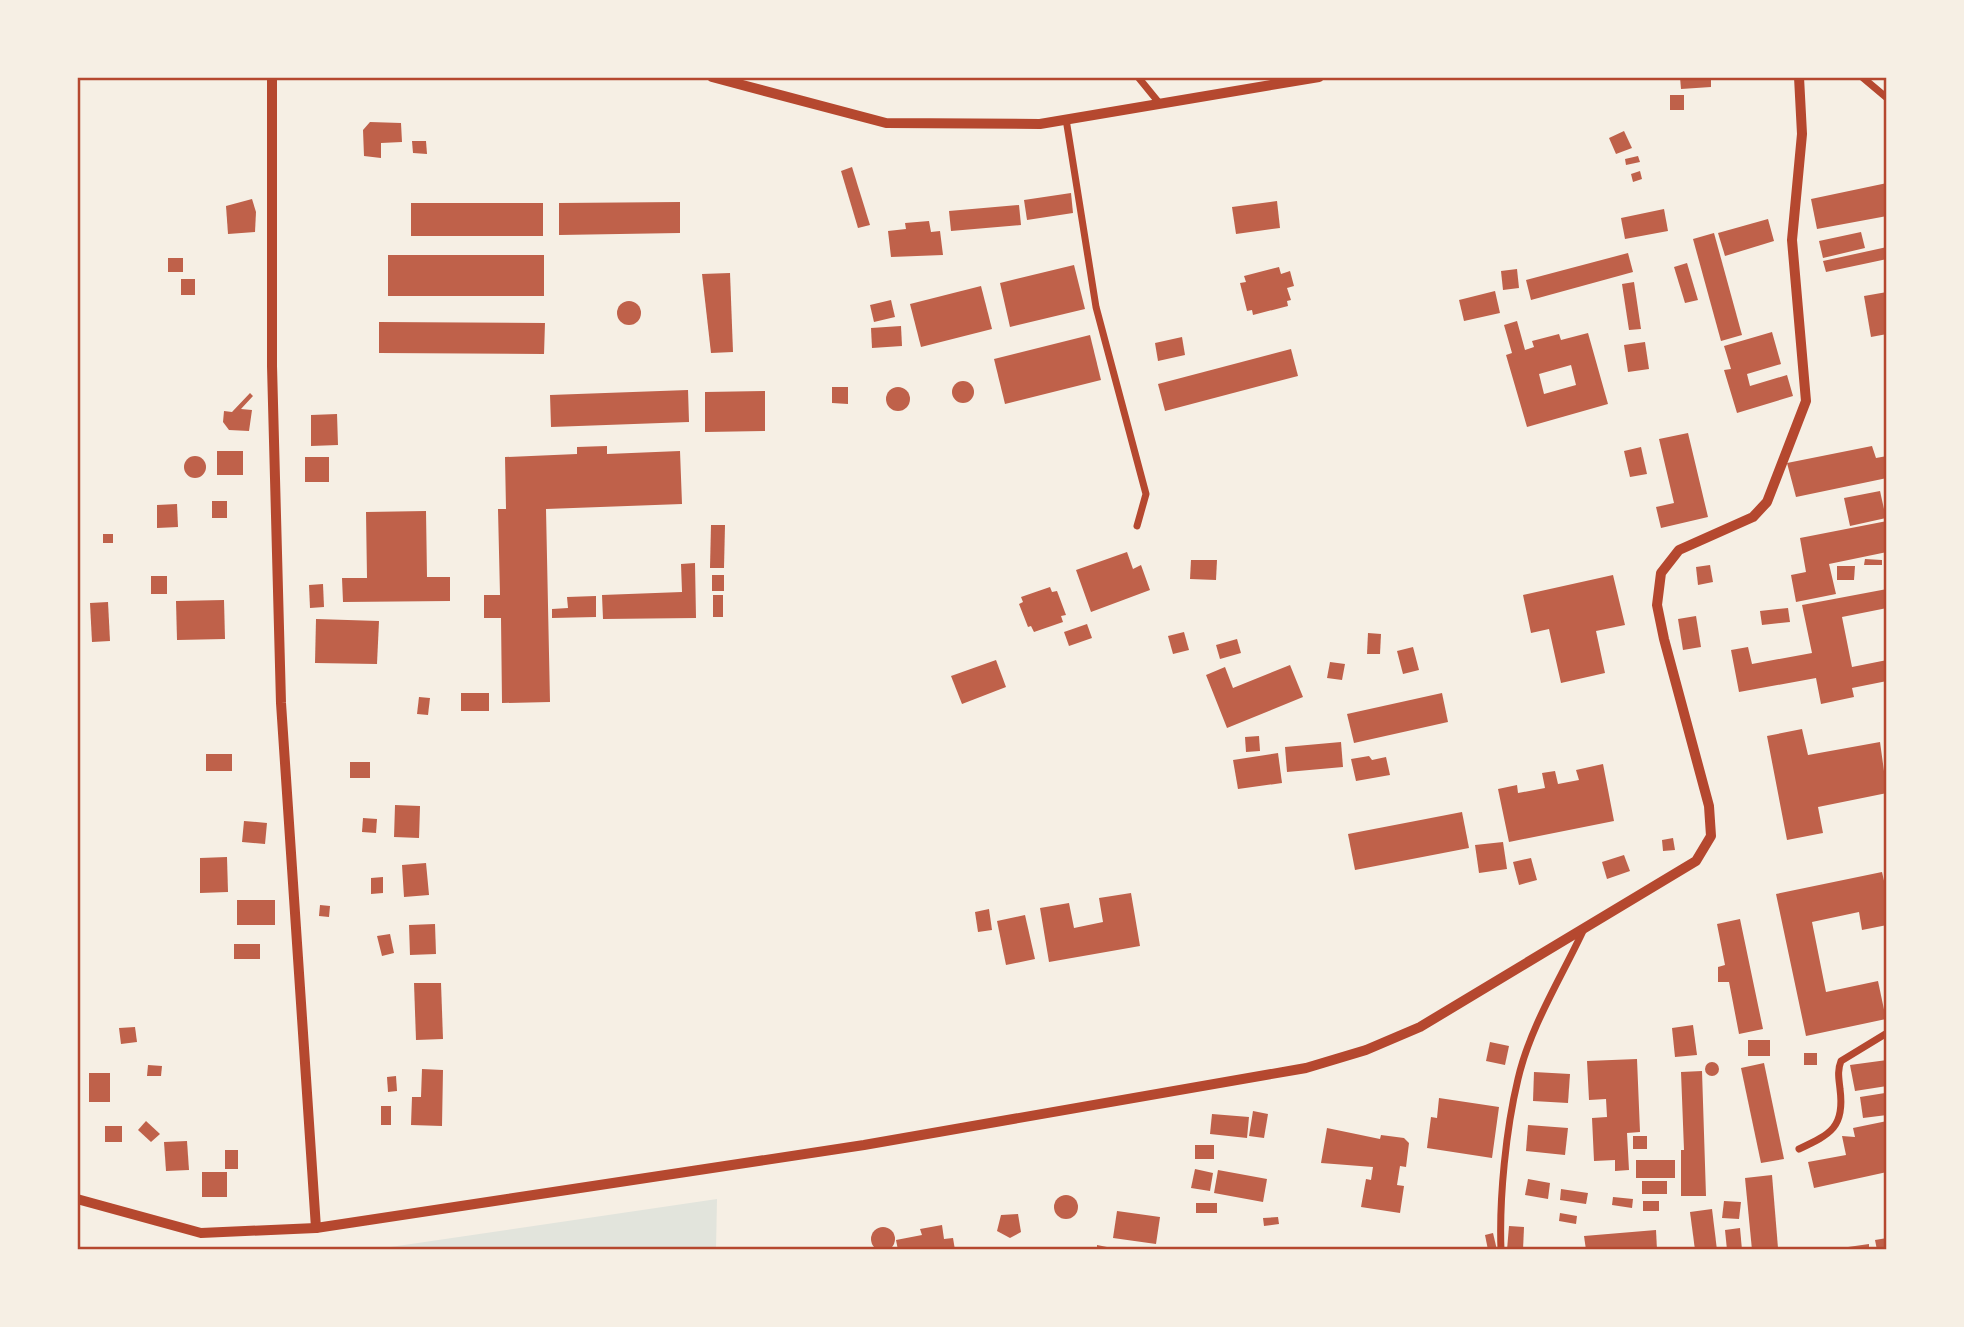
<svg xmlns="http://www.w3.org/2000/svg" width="1964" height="1327" viewBox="0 0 1964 1327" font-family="Raleway,sans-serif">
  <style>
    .green { fill: #e2e4dc }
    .building { fill: #bf614a; fill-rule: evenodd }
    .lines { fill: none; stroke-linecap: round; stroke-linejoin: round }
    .minor { stroke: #b5482f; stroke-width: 7 }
    .tertiary { stroke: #b5482f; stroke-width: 10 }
    .neatline { fill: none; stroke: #b5482f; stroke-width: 2.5 }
  </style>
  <rect width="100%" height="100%" fill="#f6efe4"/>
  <path class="green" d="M717 1199 716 1250H370Z"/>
  <g class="building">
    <path d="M1680 77H1711V87L1681 89Z"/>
    <rect x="1670" y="95" width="14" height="15"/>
    <path d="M370 122 401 123 402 142 381 143V158L364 156 363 130Z"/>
    <path d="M1624 131 1632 148 1616 154 1609 138Z"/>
    <path d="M412 141H426L427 154 413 153Z"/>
    <path d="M1638 156 1640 162 1626 165 1625 159Z"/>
    <path d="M852 167 870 225 858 228 841 171Z"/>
    <path d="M1640 171 1642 179 1633 182 1631 174Z"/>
    <path d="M1887 183V216L1817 229 1811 199Z"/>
    <path d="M1071 193 1073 213 1027 220 1024 200Z"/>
    <path d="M252 199 256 212 255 232 228 234 226 206Z"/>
    <path d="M1277 201 1280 228 1236 234 1232 207Z"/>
    <path d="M680 202V233L559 235V203Z"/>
    <rect x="411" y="203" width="132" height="33"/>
    <path d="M1019 205 1021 225 951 231 949 211Z"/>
    <path d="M1664 209 1668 231 1625 239 1621 218Z"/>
    <path d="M1768 219 1774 241 1725 256 1718 233Z"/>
    <path d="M929 221 931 232 940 231 943 255 891 257 888 231 906 229 905 223Z"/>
    <path d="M1861 232 1865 248 1823 258 1819 241Z"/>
    <path d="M1714 233 1742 335 1721 341 1693 239Z"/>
    <path d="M1887 247V259L1826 272 1823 261Z"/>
    <path d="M1628 253 1633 272 1531 300 1526 280Z"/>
    <rect x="388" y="255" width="156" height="41"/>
    <rect x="168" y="258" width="15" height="14"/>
    <path d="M1687 263 1698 300 1685 303 1674 267Z"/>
    <path d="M1074 265 1085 309 1010 327 1000 283Z"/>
    <path d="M1279 267 1281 274 1290 271 1294 286 1287 288 1291 300 1287 301 1288 306 1253 315 1252 310 1247 311 1240 283 1246 282 1244 276Z"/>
    <path d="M1517 269 1519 288 1503 290 1501 271Z"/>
    <path d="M730 273 733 352 711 353 702 274Z"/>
    <rect x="181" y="279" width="14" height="16"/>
    <path d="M1634 282 1641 329 1629 330 1622 284Z"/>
    <path d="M981 286 992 329 921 347 910 304Z"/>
    <path d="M1495 291 1500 313 1464 321 1459 300Z"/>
    <path d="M1887 292V334L1871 337 1864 296Z"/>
    <path d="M891 300 895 317 874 322 870 305Z"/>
    <circle cx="629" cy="313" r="12"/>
    <path d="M1517 321 1525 350 1534 347 1532 341 1559 334 1561 340 1588 333 1608 404 1527 427 1506 355 1512 353 1504 325ZM1571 365 1576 385 1544 394 1539 374Z"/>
    <path d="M379 322 545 323 544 354 379 353Z"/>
    <path d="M901 326 902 346 872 348 871 328Z"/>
    <path d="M1772 332 1781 364 1747 374 1750 386 1787 375 1793 396 1737 413 1724 370 1731 369 1724 346Z"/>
    <path d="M1090 335 1101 380 1005 404 994 359Z"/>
    <path d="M1182 337 1185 355 1158 361 1155 343Z"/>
    <path d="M1645 342 1649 369 1628 372 1624 345Z"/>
    <path d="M1291 349 1298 376 1165 411 1158 384Z"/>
    <circle cx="963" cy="392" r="11"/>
    <circle cx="898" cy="399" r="12"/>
    <path d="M832 387H848V404L832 403Z"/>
    <path d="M688 390 689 422 551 427 550 395Z"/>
    <path d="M765 391V431L705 432V392Z"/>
    <path d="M250 393 253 396 241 409 252 410 249 431 229 430 223 422 224 411 232 412Z"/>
    <path d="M337 414 338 445 311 446V415Z"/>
    <path d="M1688 433 1708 517 1661 528 1656 507 1674 503 1659 439Z"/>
    <path d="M607 446V454L680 451 682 504 546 509 550 702 502 703 501 618H484V595H500L498 509H506L505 457 577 454V447Z"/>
    <path d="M1872 446 1876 458 1887 456V478L1796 497 1787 463Z"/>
    <path d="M1641 447 1647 474 1630 477 1624 451Z"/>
    <rect x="217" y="451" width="26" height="24"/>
    <circle cx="195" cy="467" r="11"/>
    <rect x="305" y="457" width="24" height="25"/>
    <path d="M1880 491 1886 518 1850 526 1844 498Z"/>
    <rect x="212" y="501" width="15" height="17"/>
    <path d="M177 504 178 527 157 528V505Z"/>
    <path d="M426 511 427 577H450V601L343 602 342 578H367L366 512Z"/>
    <path d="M1887 521V552L1829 564 1836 594 1796 602 1791 575 1806 572 1800 538Z"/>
    <path d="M711 525H725L724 568H710Z"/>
    <rect x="103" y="534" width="10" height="9"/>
    <path d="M1127 552 1133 569 1141 565 1150 590 1091 612 1076 570Z"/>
    <path d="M1865 559 1882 560V565H1864Z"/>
    <path d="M1191 560H1217L1216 580 1190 579Z"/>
    <path d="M695 563 696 618 603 619 602 595 682 592 681 564Z"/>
    <path d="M1710 565 1713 582 1698 585 1696 567Z"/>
    <path d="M1837 566H1855L1854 580H1837Z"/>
    <rect x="712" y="575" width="12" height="16"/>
    <path d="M1613 575 1625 625 1596 631 1605 673 1561 683 1549 629 1531 633 1523 595Z"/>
    <rect x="151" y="576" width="16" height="18"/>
    <path d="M323 584 324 607 310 608 309 585Z"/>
    <path d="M1050 587 1052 592 1057 591 1066 615 1061 616 1063 622 1034 632 1031 626 1028 627 1019 604 1023 602 1021 597Z"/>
    <path d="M1887 589V608L1842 617 1852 667 1887 660V681L1852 688 1854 697 1821 704 1816 678 1739 692 1731 650 1748 647 1752 664 1812 653 1802 605Z"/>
    <rect x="713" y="595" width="10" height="22"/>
    <path d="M596 596V617L552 618V609L568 608 567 597Z"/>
    <path d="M224 600 225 639 177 640 176 601Z"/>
    <path d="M108 602 110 641 92 642 90 603Z"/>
    <path d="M1788 608 1790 622 1762 625 1760 611Z"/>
    <path d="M1696 616 1701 647 1683 650 1678 619Z"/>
    <path d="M316 619 379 621 377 664 315 663Z"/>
    <path d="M1087 624 1092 638 1069 646 1064 632Z"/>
    <path d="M1184 632 1189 650 1173 654 1168 636Z"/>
    <path d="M1368 633 1381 634 1380 654H1367Z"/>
    <path d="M1237 639 1241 653 1220 659 1216 645Z"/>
    <path d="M1413 647 1419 670 1403 674 1397 651Z"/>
    <path d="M996 660 1006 687 962 704 951 676Z"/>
    <path d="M1330 662 1345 664 1342 680 1327 678Z"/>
    <path d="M1290 665 1303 697 1227 728 1206 675 1225 667 1233 688Z"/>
    <rect x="461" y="693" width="28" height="18"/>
    <path d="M1442 693 1448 722 1354 743 1347 714Z"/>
    <path d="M419 697 430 698 428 715 417 714Z"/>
    <path d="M1802 729 1808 755 1880 742 1887 793 1818 807 1823 833 1787 840 1767 736Z"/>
    <path d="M1259 736 1260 751 1246 752 1245 737Z"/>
    <path d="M1341 742 1343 767 1287 772 1285 747Z"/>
    <path d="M1278 753 1282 783 1238 789 1233 760Z"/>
    <rect x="206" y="754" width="26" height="17"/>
    <path d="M1369 756 1372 760 1386 757 1390 775 1356 781 1351 759Z"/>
    <rect x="350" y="762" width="20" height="16"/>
    <path d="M1603 764 1614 821 1509 842 1498 789 1517 785 1518 793 1545 788 1542 773 1555 771 1558 784 1579 780 1576 770Z"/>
    <path d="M395 805 420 806 419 838 394 837Z"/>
    <path d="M1462 812 1469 848 1355 870 1348 834Z"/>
    <path d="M363 818 377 819 376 833 362 832Z"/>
    <path d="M244 821 267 823 265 844 242 842Z"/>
    <path d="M1673 838 1675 850 1663 851 1662 840Z"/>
    <path d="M1503 842 1507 869 1479 873 1475 845Z"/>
    <path d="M1624 855 1630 871 1607 879 1602 862Z"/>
    <path d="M227 857 228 892 200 893V858Z"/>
    <path d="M1531 858 1537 880 1519 885 1513 862Z"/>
    <path d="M426 863 429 895 404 897 402 865Z"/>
    <path d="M1882 872 1887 894V925L1862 930 1859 912 1812 922 1826 992 1878 981 1886 1019 1806 1036 1776 894Z"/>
    <path d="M383 877V893L371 894V878Z"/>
    <path d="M1131 893 1140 946 1049 962 1040 908 1069 903 1074 928 1103 922 1099 898Z"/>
    <rect x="237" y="900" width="38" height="25"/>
    <path d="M320 905 330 906 329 917 319 916Z"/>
    <path d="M989 909 992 930 978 932 975 912Z"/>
    <path d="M1025 915 1035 959 1006 965 997 921Z"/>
    <path d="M1740 919 1763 1029 1739 1034 1729 982H1718V967L1725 965 1717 924Z"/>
    <path d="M435 924 436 954 410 955 409 925Z"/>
    <path d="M390 934 394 953 382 956 377 936Z"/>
    <rect x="234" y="944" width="26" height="15"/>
    <path d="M414 983H441L443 1039 416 1040Z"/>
    <path d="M1693 1025 1697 1055 1675 1057 1672 1028Z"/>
    <path d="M135 1027 137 1042 121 1044 119 1028Z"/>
    <rect x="1748" y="1040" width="22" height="16"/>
    <path d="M1490 1042 1509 1046 1505 1065 1486 1061Z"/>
    <rect x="1804" y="1053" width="13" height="12"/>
    <path d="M1637 1059 1640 1132 1627 1133 1629 1170 1615 1171V1160L1594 1161 1592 1118 1607 1117 1606 1099 1589 1100 1587 1061Z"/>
    <path d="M1887 1060V1086L1855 1091 1850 1065Z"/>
    <circle cx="1712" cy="1069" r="7"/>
    <path d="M1764 1063 1784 1159 1761 1163 1741 1068Z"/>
    <path d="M148 1065 162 1066 161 1076H147Z"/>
    <path d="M422 1069 443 1070 442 1126 411 1125 412 1097H421Z"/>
    <path d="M1702 1071 1706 1196H1681V1150H1684L1681 1072Z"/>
    <path d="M1534 1072 1570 1074 1568 1103 1533 1101Z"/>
    <rect x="89" y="1073" width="21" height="29"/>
    <path d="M396 1076 397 1091 388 1092 387 1077Z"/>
    <path d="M1885 1093 1887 1115 1863 1118 1860 1097Z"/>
    <path d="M1439 1098 1499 1107 1492 1158 1427 1148 1431 1117 1437 1118Z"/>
    <rect x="381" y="1106" width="10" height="19"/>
    <path d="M1253 1111 1268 1114 1264 1138 1249 1136Z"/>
    <path d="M1212 1114 1249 1117 1247 1138 1210 1134Z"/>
    <path d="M146 1121 160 1134 151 1142 138 1130Z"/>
    <path d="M1887 1121V1172L1814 1188 1808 1162 1846 1155 1842 1136 1855 1137 1853 1128Z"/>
    <path d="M1528 1125 1568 1128 1565 1155 1526 1151Z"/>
    <rect x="105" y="1126" width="17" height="16"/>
    <path d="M1327 1128 1380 1139 1381 1135 1404 1138 1409 1143 1406 1167 1400 1166 1397 1185 1404 1186 1400 1213 1361 1207 1366 1179 1371 1180 1373 1167 1321 1163Z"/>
    <rect x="1633" y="1136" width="14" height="13"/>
    <path d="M187 1141 189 1170 166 1171 164 1142Z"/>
    <rect x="1195" y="1145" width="19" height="14"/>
    <rect x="225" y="1150" width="13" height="19"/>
    <rect x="1636" y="1160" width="39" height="18"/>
    <path d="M1195 1169 1213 1173 1210 1191 1191 1188Z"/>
    <path d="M1218 1170 1267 1179 1263 1202 1214 1193Z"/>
    <rect x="202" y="1172" width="25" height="25"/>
    <path d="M1772 1175 1778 1248 1752 1250 1745 1178Z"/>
    <path d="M1528 1179 1550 1183 1548 1199 1525 1195Z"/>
    <rect x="1642" y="1181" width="25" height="13"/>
    <path d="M1561 1189 1588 1193 1586 1204 1560 1200Z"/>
    <circle cx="1066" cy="1207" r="12"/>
    <path d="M1613 1197 1633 1199 1632 1208 1612 1205Z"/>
    <rect x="1643" y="1201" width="16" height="10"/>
    <path d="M1724 1201 1741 1202 1739 1219 1722 1218Z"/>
    <rect x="1196" y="1203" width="21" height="10"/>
    <path d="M1712 1209 1717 1250H1695L1690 1212Z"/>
    <path d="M1117 1211 1160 1217 1156 1244 1113 1238Z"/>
    <path d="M1560 1213 1577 1216 1576 1224 1559 1221Z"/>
    <path d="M1018 1214 1021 1232 1010 1238 997 1231 1001 1215Z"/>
    <path d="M1278 1217 1279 1224 1264 1226 1263 1218Z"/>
    <path d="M942 1225 944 1239 953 1238 955 1250H898L896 1240 922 1235 920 1229Z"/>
    <path d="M1509 1226 1524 1227 1523 1250H1507Z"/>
    <circle cx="883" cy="1239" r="12"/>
    <path d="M1740 1228 1742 1250H1727L1725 1230Z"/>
    <path d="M1656 1230 1657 1250H1586L1584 1236Z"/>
    <path d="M1493 1233 1497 1250H1488L1485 1235Z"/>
    <path d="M1887 1238V1250H1877L1875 1240Z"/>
    <path d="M1869 1244V1250H1841V1248Z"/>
    <path d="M1097 1245 1117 1249V1250H1097Z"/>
  </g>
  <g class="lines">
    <g class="minor">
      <path d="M1138 77 1160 104"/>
      <path d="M1862 77 1887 98"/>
      <path d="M1066 119 1096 307 1146 494 1137 526"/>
      <path d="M1799 1149C1831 1134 1845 1127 1840 1089 1839 1079 1837 1071 1841 1061L1887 1033"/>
      <path d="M1501 1250C1499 1198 1506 1129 1518 1079 1530 1027 1561 978 1583 931"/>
    </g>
    <g class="tertiary">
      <path d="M272 77V366L281 703 316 1228"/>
      <path d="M712 77 886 123 1040 124 1319 77"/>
      <path d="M77 1199 201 1233 316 1228 864 1145 1306 1068 1366 1050 1420 1027 1696 861 1711 836 1709 806 1664 639 1657 605 1661 573 1679 550 1753 517 1767 502 1806 401 1792 240 1802 134 1799 77"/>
    </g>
  </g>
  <rect width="1964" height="1327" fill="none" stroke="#f6efe4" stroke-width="158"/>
  <rect x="79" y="79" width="1806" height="1169" class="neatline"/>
</svg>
